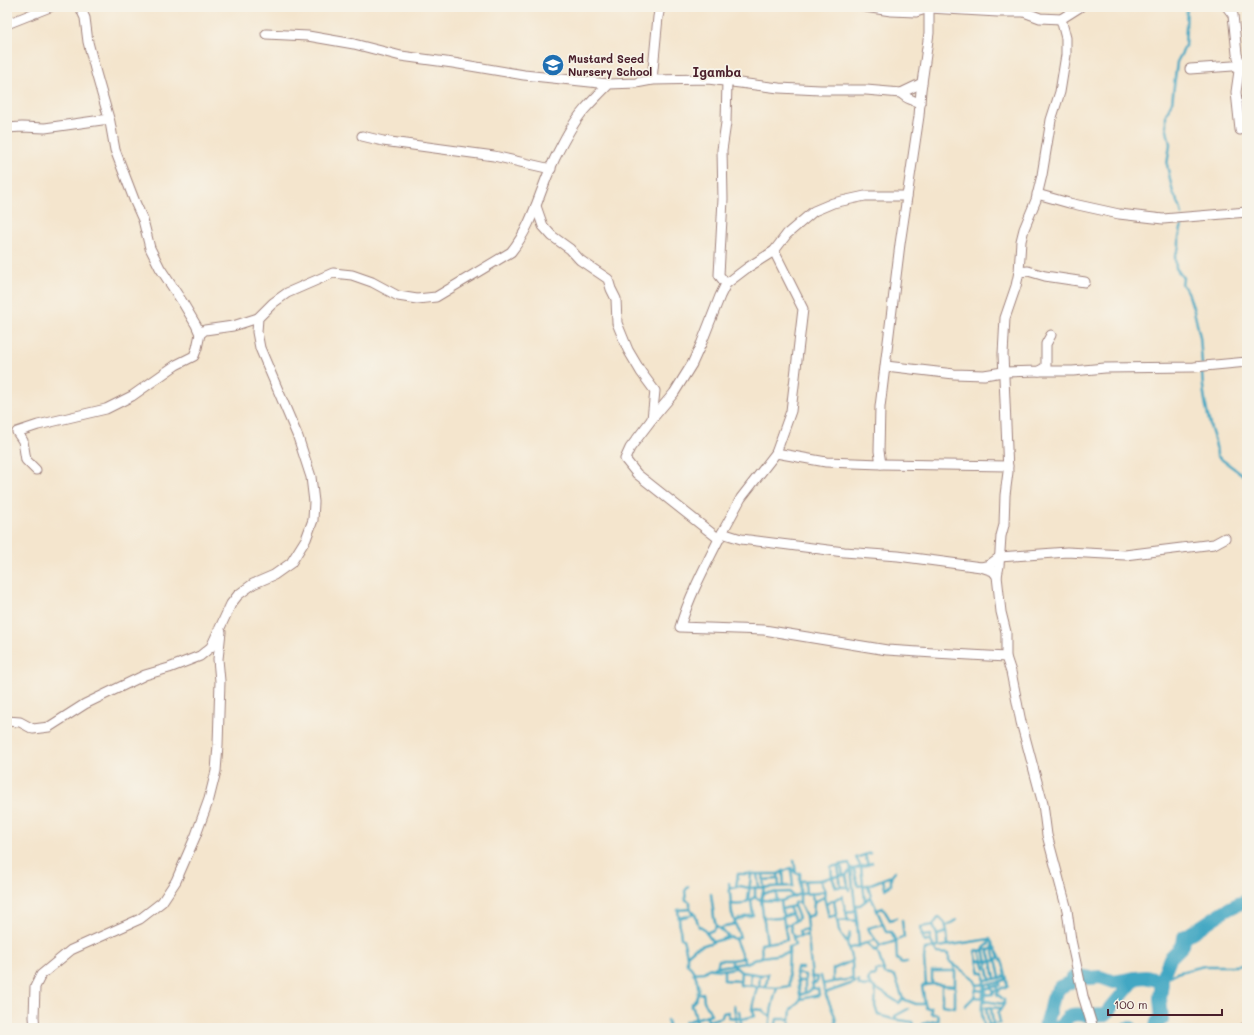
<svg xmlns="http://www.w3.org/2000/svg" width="1254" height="1035" viewBox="0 0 1254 1035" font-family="Mali,sans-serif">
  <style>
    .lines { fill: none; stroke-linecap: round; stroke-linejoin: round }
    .stream { stroke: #43a7c3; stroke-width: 2.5 }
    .river { stroke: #43a7c3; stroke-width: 14 }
    .minor-casing { stroke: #9f827c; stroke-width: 11 }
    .minor { stroke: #fff; stroke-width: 9 }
    .labels { text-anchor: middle; stroke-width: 3.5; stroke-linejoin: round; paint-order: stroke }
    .poi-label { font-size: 11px; font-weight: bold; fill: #4a1f2b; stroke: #f7f3e8; text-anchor: start }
    .quarter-label { font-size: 13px; font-weight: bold; fill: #4a1f2b; stroke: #f7f3e8 }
  </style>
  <rect width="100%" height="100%" fill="#f7f3e8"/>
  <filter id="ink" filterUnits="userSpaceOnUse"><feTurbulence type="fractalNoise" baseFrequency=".025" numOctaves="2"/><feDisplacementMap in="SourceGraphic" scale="8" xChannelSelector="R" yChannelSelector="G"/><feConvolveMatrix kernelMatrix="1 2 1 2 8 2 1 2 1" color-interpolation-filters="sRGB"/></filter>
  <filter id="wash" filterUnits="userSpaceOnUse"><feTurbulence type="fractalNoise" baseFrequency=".012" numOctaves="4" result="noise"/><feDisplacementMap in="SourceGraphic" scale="16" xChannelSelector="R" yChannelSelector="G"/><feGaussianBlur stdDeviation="0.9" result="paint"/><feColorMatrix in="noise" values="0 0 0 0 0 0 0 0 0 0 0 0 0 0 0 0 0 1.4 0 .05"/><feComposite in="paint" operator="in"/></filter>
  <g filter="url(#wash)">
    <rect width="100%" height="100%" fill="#f4e5cd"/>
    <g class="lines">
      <g class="stream">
        <path d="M1182 215 1180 206 1173 193 1167 165 1170 144 1166 126V114L1172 102 1177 62 1185 47 1187 7"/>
        <path d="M1183 220 1179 238V247L1175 256 1176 268 1183 278 1182 284 1188 292 1194 311 1200 337 1202 364"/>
        <path d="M1202 369C1202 389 1206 409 1211 429 1214 440 1217 444 1217 456L1247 478"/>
        <path d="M865 855 868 865"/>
        <path d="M794 860 796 873H800V904L806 917 813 988"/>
        <path d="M841 865 843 875"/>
        <path d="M838 866 841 887"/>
        <path d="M854 869 858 886 868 885 871 897 860 905H855"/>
        <path d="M851 870 857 921 859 947"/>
        <path d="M783 871 784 886"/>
        <path d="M757 874 759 887"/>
        <path d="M778 874 779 886"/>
        <path d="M846 875 849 890"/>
        <path d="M883 879 885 889 891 885V876"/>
        <path d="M763 880 778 879"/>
        <path d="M820 880 832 877 831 867 849 863 851 870 872 863"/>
        <path d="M800 881 820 880 825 890 824 897 814 902"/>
        <path d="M805 881 806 893"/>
        <path d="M868 885 891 876 895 871"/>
        <path d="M688 887 685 891 686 900 690 902V909L678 910 681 938 683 939 687 955V964C697 970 704 996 691 1004V1007H693L698 1028"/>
        <path d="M736 887 738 874H778L791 868 796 873"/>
        <path d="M755 887V897"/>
        <path d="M848 887H836L832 877 846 875 851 870"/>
        <path d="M729 889 740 886 749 888 793 886 791 868"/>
        <path d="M776 892 777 901"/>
        <path d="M763 893 790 892 792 896"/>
        <path d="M711 894 714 917 716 926 729 937 713 942"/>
        <path d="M824 897 829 917 837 915"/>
        <path d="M871 897 883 924"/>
        <path d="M748 900 751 875"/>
        <path d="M834 900 839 931 847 943"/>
        <path d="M865 901 861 867 856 858 870 853"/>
        <path d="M731 904C734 904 739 905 742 904 744 903 754 898 755 897L761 900 781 901 800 894 819 893 825 890"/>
        <path d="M826 904 842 896 848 920"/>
        <path d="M789 907 795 921"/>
        <path d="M782 909 794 906"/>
        <path d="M877 910 883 908 890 920 896 918"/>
        <path d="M847 913 856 910"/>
        <path d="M806 917 813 915 814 902 811 893"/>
        <path d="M679 918 695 914"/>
        <path d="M763 918C770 917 776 920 783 917L781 901"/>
        <path d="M902 920 904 937 896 941 891 932H886L883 924 868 928 870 932 880 946 877 950 885 974 895 976 903 999"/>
        <path d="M735 921 745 917 753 915 751 900"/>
        <path d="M838 921 848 920 857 921"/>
        <path d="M790 924 793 937"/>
        <path d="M784 925 790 924 799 918 794 906V903L800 902"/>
        <path d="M946 926 956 920"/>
        <path d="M720 929 725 926 736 924"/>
        <path d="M706 933 713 930 716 926"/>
        <path d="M850 933 847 943 852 961 853 983"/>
        <path d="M937 935 947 932 948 945"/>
        <path d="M801 936 799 931 807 929"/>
        <path d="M922 936 921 927 933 925"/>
        <path d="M729 937 735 939 740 937 732 914 729 883"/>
        <path d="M989 939V944L984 948 990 979"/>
        <path d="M930 940 925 942 922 936 931 935 930 940 937 953 949 954V961L953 964 955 971V1007L942 1005V985"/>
        <path d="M767 943 787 940 783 917 791 914"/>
        <path d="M867 943 875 951 877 950"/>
        <path d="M880 946 896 941 897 960H900V963L907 962"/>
        <path d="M992 946 997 963 1000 978"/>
        <path d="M938 947 937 935 933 925 939 917 945 923 947 932"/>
        <path d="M849 948C860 947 865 942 875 940"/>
        <path d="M988 950 992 962 995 979"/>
        <path d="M980 951 985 969"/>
        <path d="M789 953V947L795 945 793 937 808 935"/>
        <path d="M687 955 695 948 713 942 701 926 699 927 695 914 690 909"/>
        <path d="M977 960 992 962 1000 957"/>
        <path d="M745 963 762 957 761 944 767 943 761 900 764 887 763 874"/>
        <path d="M732 964 741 972 740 985 777 988 790 986 788 971 789 953 762 957"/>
        <path d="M732 964V960L744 958"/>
        <path d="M953 964 973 978 977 985"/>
        <path d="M717 967 745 963 735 939"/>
        <path d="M711 969 722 970 735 968"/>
        <path d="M724 970V980L740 981"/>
        <path d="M741 972 763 975 768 974 766 987"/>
        <path d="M693 973 704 972 708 969 717 967 719 960H732"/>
        <path d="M796 973 805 975V993"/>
        <path d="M821 976 825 993"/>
        <path d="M811 977H818L817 982 812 984"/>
        <path d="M1162 978H1167L1176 973 1204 966H1234L1247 965"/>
        <path d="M985 980 995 979 1006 976"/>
        <path d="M797 981H805"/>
        <path d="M833 982 853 979"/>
        <path d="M823 984 833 982V969L852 961"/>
        <path d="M932 984 954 986"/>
        <path d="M871 985 899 1003 903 999 916 1004H925L926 1008H931V1014H937L939 1020 922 1024V1028"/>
        <path d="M926 985 932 984V971H955"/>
        <path d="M750 986 751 973"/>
        <path d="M757 987 752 1009 763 1010 765 1013 770 1016"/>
        <path d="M759 987 760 975"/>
        <path d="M876 988 875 1006 878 1015 893 1019 912 1022 914 1028"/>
        <path d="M985 989 1000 985V981"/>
        <path d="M976 990 984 991"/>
        <path d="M992 993 997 990V986"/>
        <path d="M800 995 808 992 813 988 818 989 819 995 801 999"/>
        <path d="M984 995 993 994 991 983"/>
        <path d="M974 997 984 998"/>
        <path d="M984 1001 1004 1004"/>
        <path d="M985 1001 986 985"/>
        <path d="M925 1004 922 986 926 985 924 959 925 949 990 939 1000 957C1005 966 1006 976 1008 986L1000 989 997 994 1004 1000V1004L998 1013 1000 1023 984 1026C984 1022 982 1017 982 1013 981 1000 985 987 984 973H980L975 951 996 949"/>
        <path d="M734 1006 736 1018V1028"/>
        <path d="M965 1006 974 997 977 985 996 983 1007 979"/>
        <path d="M983 1007 1001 1008"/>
        <path d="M986 1007 989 1025"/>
        <path d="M991 1007 993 1024"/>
        <path d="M739 1011 742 1028"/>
        <path d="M707 1015 708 1021 722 1017 723 1013 728 1012 729 1017 742 1019 755 1016 752 1009"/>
        <path d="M790 1019 791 1010 801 999 796 973 797 968H803"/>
        <path d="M667 1020 669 1028"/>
        <path d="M896 1020 895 1016 908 1009"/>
        <path d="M685 1028 684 1027 685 1022 711 1014 704 1001 703 993 698 994"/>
        <path d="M770 1028C769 1015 773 1001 777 988"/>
        <path d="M775 1028 777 1019H790V1028"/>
        <path d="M816 1028H820"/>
        <path d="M832 1028 836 1022 835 1016 825 993 859 981V985L864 987 871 985 868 981 870 976 876 975V971L884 970"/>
      </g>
      <g class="river">
        <path d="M1044 1028 1049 1013 1052 999 1060 987 1069 983 1073 978 1079 976 1090 978 1100 977 1114 982 1136 978"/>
        <path d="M1055 1028 1061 1026C1070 1012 1073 1014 1088 1015 1094 1016 1099 1015 1105 1015L1136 978 1146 977 1157 980 1162 978 1170 958 1183 945 1184 937C1205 926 1225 907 1247 901"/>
        <path d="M1128 1028H1131"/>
        <path d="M1156 1028 1157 1022 1162 1019 1160 998 1162 983"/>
      </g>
    </g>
  </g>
  <g filter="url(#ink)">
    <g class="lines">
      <g class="minor-casing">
        <g id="minor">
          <path d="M80 7 85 18 88 42 96 73 110 122 115 150 135 202 143 220 150 248 160 268 183 303 196 325 200 334"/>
          <path d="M865 7 891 11 916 12 929 8 998 12H1024L1040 18 1061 19 1080 7"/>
          <path d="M1227 7 1233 15 1237 54 1240 64 1236 92 1240 130"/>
          <path d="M7 24 50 7"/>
          <path d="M266 34 308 36 354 44 401 56 453 63 524 75 609 84"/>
          <path d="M1190 69 1247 65"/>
          <path d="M652 80 708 79 779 88 820 90H866L901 93 922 83"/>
          <path d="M901 93C907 100 913 99 920 104"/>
          <path d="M7 128 22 127 45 128 109 119"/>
          <path d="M362 136 383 141 494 156 551 169"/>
          <path d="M1037 194 1069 203 1119 214 1163 219 1247 212"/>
          <path d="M536 206 543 226 552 236 570 249 580 260 608 279 611 289 616 299 617 323 628 350 641 372 655 391 652 419 630 448 625 459 637 474 719 539"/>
          <path d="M1019 272 1021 241 1024 229 1036 200 1042 175 1051 120 1060 92 1066 55V38L1061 19"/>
          <path d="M726 284 719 275 723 199 722 150 726 123 727 81"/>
          <path d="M886 366 954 374 984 375 1003 372 1039 371 1046 367V344L1051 335"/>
          <path d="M1039 371H1073L1105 368 1194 367 1247 362"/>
          <path d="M652 419 674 393 692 364 702 342 720 296 726 284 747 268 774 251 787 234 814 211 833 203 865 196H907"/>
          <path d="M776 453 826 462 881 464 879 451 880 407 900 244 919 116 921 90 929 33V7"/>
          <path d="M881 464 1008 466"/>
          <path d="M36 470 26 460 23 441 17 432 38 425 106 409 132 396 176 365 194 356 197 348 200 334 205 330 233 326 258 318"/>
          <path d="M722 533 741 498 776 453 791 411 803 309 774 251"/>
          <path d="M981 567 993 571 997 576 1001 612 1006 632V657L1011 672 1021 722 1043 804 1047 835 1067 910 1071 940 1083 996 1093 1028"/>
          <path d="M997 576 999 566 1001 536 1004 525 1005 495 1008 472 1003 354 1005 318 1016 286 1019 272 1028 271 1045 276 1085 282"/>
          <path d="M1006 657 934 653 887 650 764 630 680 627C690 594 707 563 722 533L741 539 844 552 898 556 981 567 989 565 1000 557 1067 552 1125 555 1214 544 1225 538"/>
          <path d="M7 721 20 722 33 729 49 727 85 704 145 675 169 668 200 656 211 647 231 604 238 595 253 584 274 575 291 563 306 539 313 520 314 502 311 477 298 437 260 348 257 332 258 318 273 303 287 293 333 273 352 275 372 282 398 296 417 299 436 297 511 252C533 225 540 189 555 158 563 142 572 124 584 110 592 101 601 92 609 84L636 83 652 80 658 17 660 7"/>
          <path d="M35 1028 34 1017 35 987 41 975 71 950 140 919 162 902 176 881 196 835 209 799 216 771 218 745 220 681 218 659 221 632"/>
          <path d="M1244 1028 1247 1027"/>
        </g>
      </g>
      <use href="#minor" class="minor"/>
    </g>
  </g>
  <defs>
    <g id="school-disc" transform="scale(1.15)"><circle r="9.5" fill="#1f6fb2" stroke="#f7f3e8"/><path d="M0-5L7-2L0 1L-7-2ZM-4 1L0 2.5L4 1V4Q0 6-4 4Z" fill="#fff"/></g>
  </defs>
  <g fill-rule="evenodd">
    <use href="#school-disc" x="553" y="65"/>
  </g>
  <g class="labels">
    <g class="poi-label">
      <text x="568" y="63">Mustard Seed<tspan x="568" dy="13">Nursery School</tspan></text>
    </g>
    <g class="quarter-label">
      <text x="717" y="77">Igamba</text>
    </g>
  </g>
  <rect width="1254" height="1035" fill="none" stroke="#f7f3e8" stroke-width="24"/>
  <path d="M1108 1009v6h114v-6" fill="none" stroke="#4a1f2b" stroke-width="2"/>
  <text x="1114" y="1009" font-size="12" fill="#4a1f2b" stroke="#f7f3e8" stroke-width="3" paint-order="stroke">100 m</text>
</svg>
